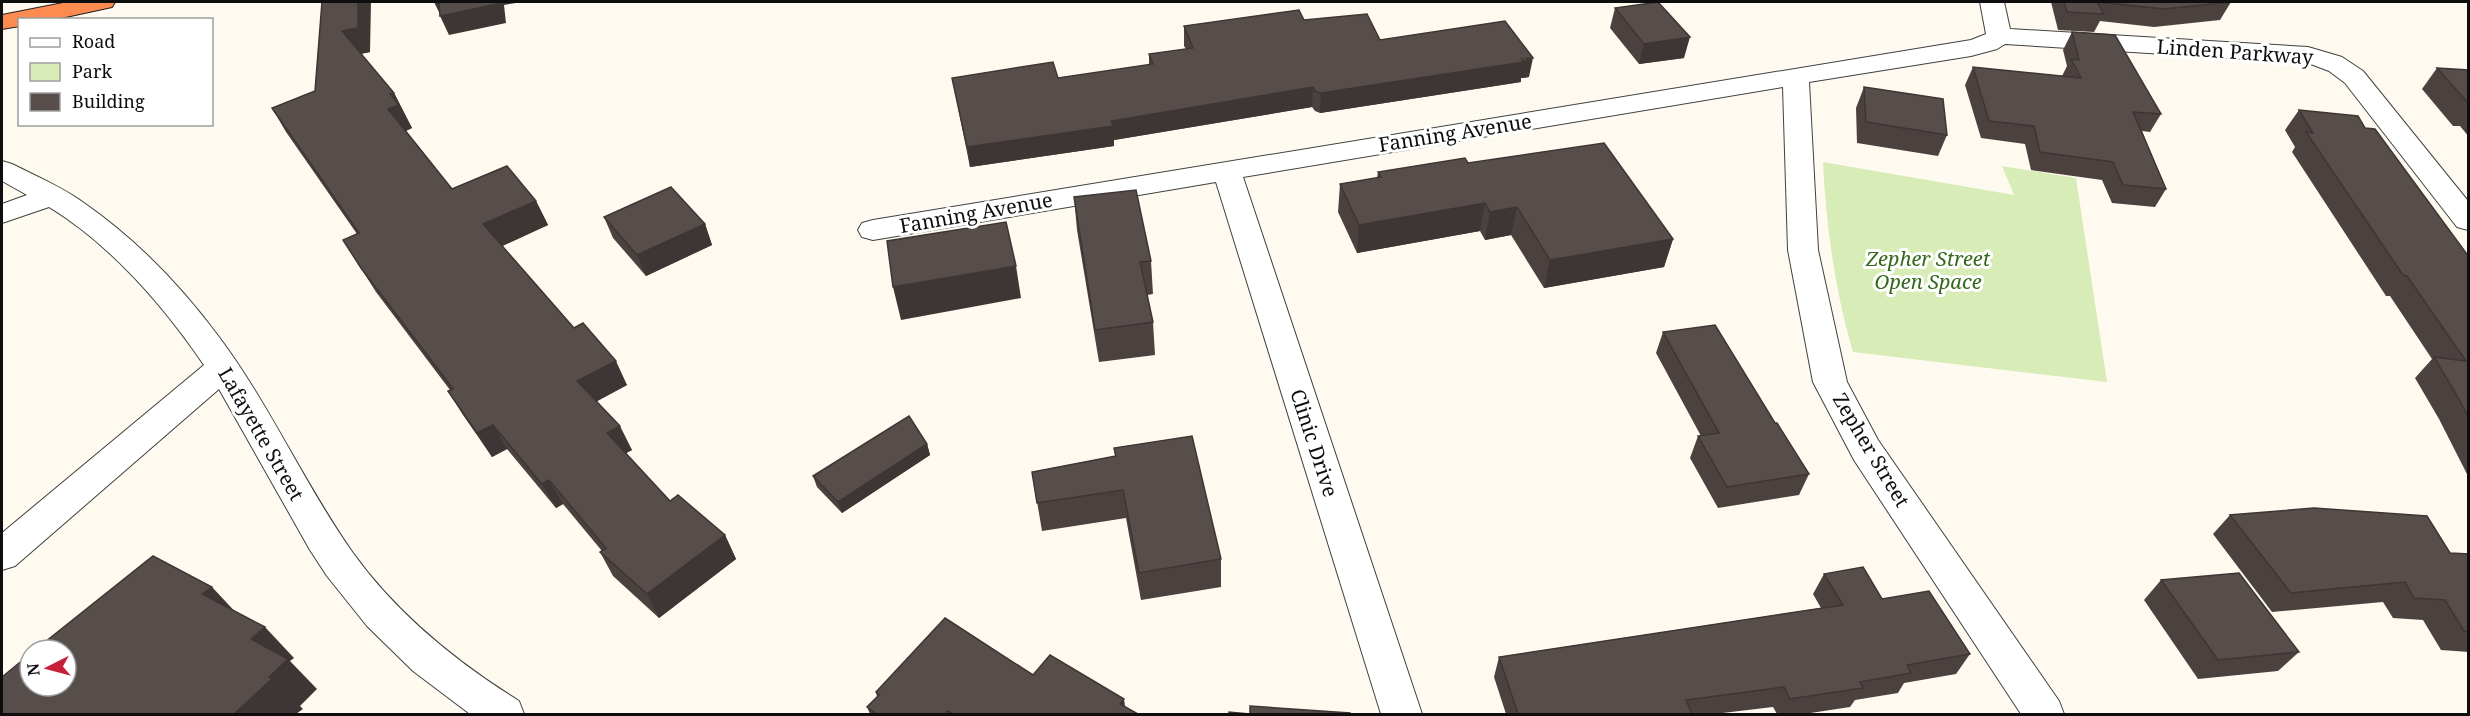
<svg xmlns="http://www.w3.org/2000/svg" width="2470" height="716" viewBox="0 0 2470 716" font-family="'Noto Serif',serif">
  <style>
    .green { fill: #d8ecb7 }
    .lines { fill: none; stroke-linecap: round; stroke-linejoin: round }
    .minor-casing { stroke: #414141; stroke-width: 2 }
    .highway-casing { stroke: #1f1f1f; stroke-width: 2 }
    .minor { fill: #fff; fill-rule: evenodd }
    .highway { fill: #fb8b51; fill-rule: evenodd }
    .wall { fill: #4b4240 }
    .shaded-wall { fill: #3d3634 }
    .building { fill: #574d4a; stroke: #3d3634; stroke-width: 1.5 }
    .labels { text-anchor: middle; stroke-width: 6; stroke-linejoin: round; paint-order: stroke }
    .street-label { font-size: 20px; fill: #0e0e0e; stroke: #fff }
    .park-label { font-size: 20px; font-style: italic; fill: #34691b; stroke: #fff }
  </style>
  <rect width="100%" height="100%" fill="#fffaef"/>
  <path class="green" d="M1823 162 2014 195 2002 166 2076 178 2107 382 1853 352C1835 291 1826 225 1823 162Z"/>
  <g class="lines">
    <g class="minor-casing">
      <g id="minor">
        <path d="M1980 2H2004L2010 29 2308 47 2342 57 2363 71 2468 201V230L2457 227 2345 83 2329 71 2308 63 2005 44 1997 49 1971 56 1809 82 1818 250 1847 382 1878 440 2059 701 2064 714H2021L1854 460 1813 382 1788 250 1783 87 1243 177 1422 714H1381L1216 182 873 240 862 237 858 230 862 223 873 220 1971 40 1986 34Z"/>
        <path d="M2 161 12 164C36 176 62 187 84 203 136 239 181 286 219 337 270 405 304 484 353 553 397 614 455 661 519 701L524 714H470L413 671 367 626 327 576 310 550 219 389 15 566 2 570V533L204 365C163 305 111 245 49 207L2 223V204L27 195 2 181Z"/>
      </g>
    </g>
    <g class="highway-casing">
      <path id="highway" d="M68 2H115L112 7 52 20H20V26L2 29V15Z"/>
    </g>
    <use href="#minor" class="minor"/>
    <use href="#highway" class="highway"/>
  </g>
  <g class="wall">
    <path d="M322 2 370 52 361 54 394 93 412 128 406 131 452 189 536 201 548 225 502 246 574 328 627 385 597 401 632 450 626 453 670 501 725 535 736 559 659 618 613 576 600 552 602 551 563 504 556 508 507 449 492 457 463 415 448 391 450 390 376 292 343 240 357 234 286 132 272 108 315 91Z"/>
    <path d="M2051 2H2231L2220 20 2154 27 2100 21 2094 32 2058 30Z"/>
    <path d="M1615 8 1684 58 1639 64 1610 28Z"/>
    <path d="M1304 20 1529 77 1521 78V82L1320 113 1315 111 1312 107 1114 140V146L970 167 952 78H1058L1149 65V54L1186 49 1184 46V26Z"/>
    <path d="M2072 32 2161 114 2150 132 2142 131 2166 189 2155 207 2112 203 2102 180 2031 170 2025 144 1981 138 1965 85 1973 67 2062 76 2067 66 2063 50Z"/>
    <path d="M2437 68 2469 70V137L2460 126H2453L2422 89Z"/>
    <path d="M1864 87 1947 135 1938 156 1857 143 1856 108Z"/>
    <path d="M2299 110 2365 128 2469 257V478L2439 419 2415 378 2432 359 2390 296H2386L2292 152 2295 147 2285 130Z"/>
    <path d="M1468 163 1673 239 1664 267 1544 288 1511 235 1485 240 1480 231 1357 253 1338 212 1340 184 1377 178 1378 172Z"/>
    <path d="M1074 197 1151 261 1153 294 1147 295 1153 322 1155 355 1099 362 1077 230Z"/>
    <path d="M604 217 705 224 712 245 646 276 613 238Z"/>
    <path d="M1663 332 1775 423 1809 474 1799 495 1718 508 1690 458 1698 436H1701L1656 353Z"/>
    <path d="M927 444 930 455 842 513 817 487 813 476Z"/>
    <path d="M1114 448 1221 559V587L1141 600 1126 518 1042 531 1032 472 1115 456Z"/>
    <path d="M2230 515 2450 553 2469 554V652L2441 650 2423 620 2393 618 2383 602 2272 612 2213 534Z"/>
    <path d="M1824 574 1882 599 1970 654 1956 674 1904 683 1898 693 1855 700 1850 707 1804 714H1777L1773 707 1714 714H1506L1494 677 1499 657 1821 608 1813 594Z"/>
    <path d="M2161 580 2299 652 2278 671 2198 679 2144 600Z"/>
    <path d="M1033 675 1125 707 1138 714H870L867 707 877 697 876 692Z"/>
  </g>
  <g class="shaded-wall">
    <path d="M358 2H371L370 52 354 55 342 31Z"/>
    <path d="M434 2H522L504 5 506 23 449 35 440 16H441Z"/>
    <path d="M1690 37 1684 58 1639 64 1644 44Z"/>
    <path d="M1533 58 1529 77 1521 78V82L1320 113 1321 93Z"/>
    <path d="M1313 87 1312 107 1114 140V146L970 167 967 147 1111 121Z"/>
    <path d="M394 93 412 128 401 133 388 109 390 94Z"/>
    <path d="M536 201 548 225 496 249 483 224Z"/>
    <path d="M1485 203 1480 231 1357 253 1359 225Z"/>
    <path d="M1517 207 1511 235 1485 240 1490 212Z"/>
    <path d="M705 224 712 245 646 276 637 255Z"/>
    <path d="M1673 239 1664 267 1544 288 1550 260Z"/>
    <path d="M1016 266 1021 298 901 320 893 287Z"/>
    <path d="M616 361 627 385 590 405 577 381Z"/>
    <path d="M493 425 507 449 492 457 477 433Z"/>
    <path d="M620 426 632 450 619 457 607 433Z"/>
    <path d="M927 444 930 455 842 513 838 502Z"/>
    <path d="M549 480 563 504 556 508 542 484Z"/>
    <path d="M725 535 736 559 659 618 647 594Z"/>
    <path d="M212 587 241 618 202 594Z"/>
    <path d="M265 627 294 658 290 661 317 689 300 706 303 709 296 714H234L269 677 251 639Z"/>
    <path d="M1124 699 1126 714 1120 704Z"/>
  </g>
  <g class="building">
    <path d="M322 2H358V28L342 31 394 93 390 94 399 105 388 109 452 189 507 166 536 201 483 224 574 328 583 323 616 361 577 381 620 426 607 433 670 501 678 495 725 535 647 594 600 552 606 548 549 480 542 484 493 425 477 433 448 391 453 389 361 268 343 240 359 233 272 108 315 91Z"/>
    <path d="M439 2H497V4L440 16Z"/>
    <path d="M1658 2 1690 37 1644 44 1615 8Z"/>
    <path d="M2064 2H2231L2164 9 2097 2 2104 14 2067 12Z"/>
    <path d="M1299 10 1304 20 1367 14 1380 40 1505 21 1533 58 1522 59 1524 62 1321 93 1316 92 1313 87 1111 121 1113 126 967 147 952 78 1053 62 1058 78 1153 64 1149 54 1193 48 1184 26Z"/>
    <path d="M2072 32 2115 35 2161 114 2133 112 2166 189 2123 185 2113 162 2040 152 2034 126 1989 121 1973 67 2081 78 2071 59 2079 60Z"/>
    <path d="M2437 68 2469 70V104Z"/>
    <path d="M1864 87 1943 99 1947 135 1866 122Z"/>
    <path d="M2299 110 2358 116 2365 128 2375 129 2469 257V418L2459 399 2434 357 2466 361 2407 276 2403 275 2306 132 2313 133Z"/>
    <path d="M1604 143 1673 239 1550 260 1517 207 1490 212 1485 203 1359 225 1340 184 1381 177 1378 172 1465 158 1468 163Z"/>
    <path d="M671 187 705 224 637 255 604 217Z"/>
    <path d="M1136 190 1151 261 1140 262 1153 322 1095 330 1074 197Z"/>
    <path d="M1006 222 1016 266 893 287 887 241Z"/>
    <path d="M1715 325 1775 423H1777L1809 474 1727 487 1698 436 1719 433 1663 332Z"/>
    <path d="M909 416 927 444 838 502 813 476Z"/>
    <path d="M1192 436 1221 559 1139 573 1123 490 1037 503 1032 472 1116 456 1114 448Z"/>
    <path d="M2314 508 2427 516 2450 553 2469 554V631H2464L2445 600 2414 598 2405 582 2291 593 2230 515Z"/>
    <path d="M153 556 212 587 202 594 265 627 251 639 288 659 269 677 273 678 234 714H2V677L30 654V686H66V650H35Z"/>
    <path d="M1863 567 1882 599 1929 591 1970 654 1907 665 1911 673 1860 682 1863 688 1790 699 1784 687 1686 700 1692 714H1518L1499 657 1843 605 1824 574Z"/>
    <path d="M2239 573 2299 652 2218 660 2161 580Z"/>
    <path d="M945 618 1033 675 1050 655 1124 699 1120 704 1138 714H953L948 711 945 714H877L867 707 879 695 876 692Z"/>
    <path d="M1250 706 1350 713V714H1229V712L1250 714Z"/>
  </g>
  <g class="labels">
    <g class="street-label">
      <text transform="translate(2235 52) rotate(4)" y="7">Linden Parkway</text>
      <text transform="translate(1455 133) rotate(-9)" y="7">Fanning Avenue</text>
      <text transform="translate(976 213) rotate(-10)" y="7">Fanning Avenue</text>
      <text transform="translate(261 434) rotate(60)" y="7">Lafayette Street</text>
      <text transform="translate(1314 443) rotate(72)" y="7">Clinic Drive</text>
      <text transform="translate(1871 450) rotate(59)" y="7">Zepher Street</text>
    </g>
    <g class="park-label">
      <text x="1928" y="266">Zepher Street<tspan x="1928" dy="23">Open Space</tspan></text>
    </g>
  </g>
  <rect width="2470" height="716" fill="none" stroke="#0e0e0e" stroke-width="6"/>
  <rect x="18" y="18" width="195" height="108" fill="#ffffff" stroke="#9f9f9f" stroke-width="1.5"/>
  <rect x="30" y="38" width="30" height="9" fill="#ffffff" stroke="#9f9f9f" stroke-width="1.5"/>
  <text x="72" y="48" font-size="18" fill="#0e0e0e">Road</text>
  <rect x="30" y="63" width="30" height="18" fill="#d8ecb7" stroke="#9f9f9f" stroke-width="1.5"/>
  <text x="72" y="78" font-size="18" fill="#0e0e0e">Park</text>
  <rect x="30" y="93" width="30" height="18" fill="#574d4a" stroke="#9f9f9f" stroke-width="1.5"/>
  <text x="72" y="108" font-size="18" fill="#0e0e0e">Building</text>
  <g transform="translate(48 668) rotate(264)"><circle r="28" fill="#ffffff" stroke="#9f9f9f" stroke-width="1.5"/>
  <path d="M0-4.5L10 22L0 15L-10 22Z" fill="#c51f3a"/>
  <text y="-9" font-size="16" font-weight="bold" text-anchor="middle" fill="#0e0e0e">N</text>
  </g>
</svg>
